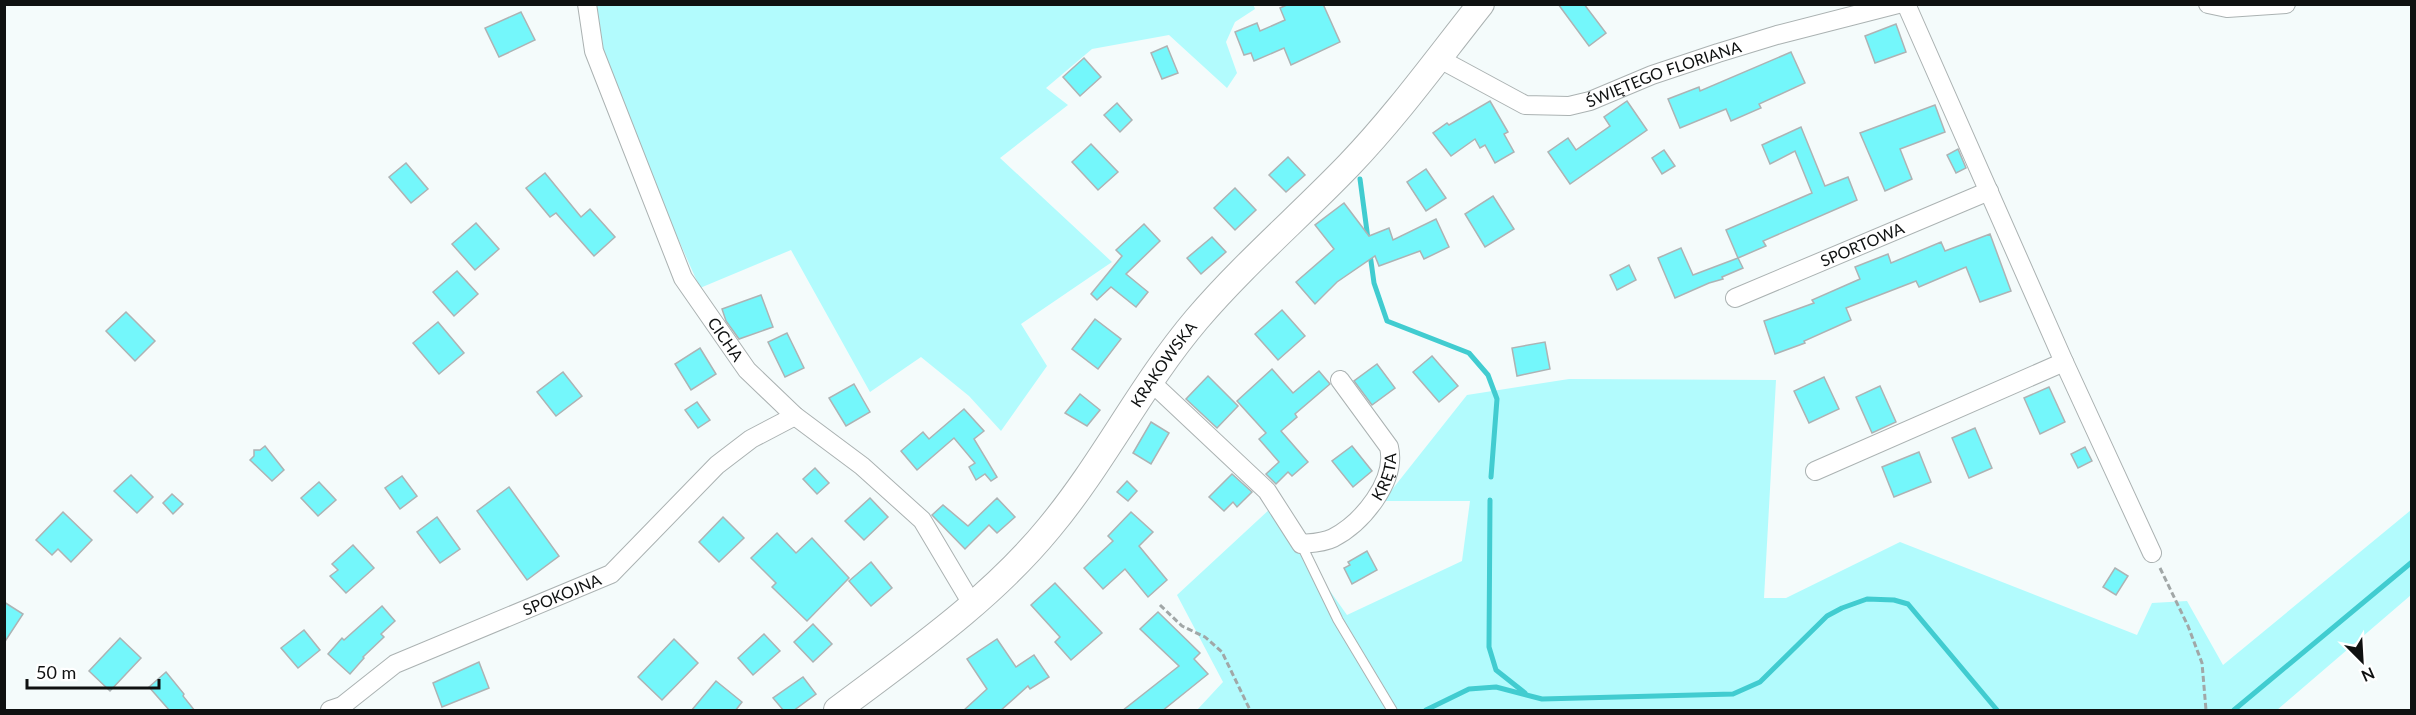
<svg xmlns="http://www.w3.org/2000/svg" width="2416" height="715" viewBox="0 0 2416 715" font-family="Lato,sans-serif">
  <style>
    .green { fill: #b2fbfd }
    .lines { fill: none; stroke-linecap: round; stroke-linejoin: round }
    .stream { stroke: #41ccd0; stroke-width: 5 }
    .building { fill: #74f7fb; stroke: #adb3b4; stroke-width: 1.5 }
    .lane-casing { stroke: #abb2b2; stroke-width: 11 }
    .street-casing { stroke: #abb2b2; stroke-width: 20 }
    .secondary-casing { stroke: #abb2b2; stroke-width: 28 }
    .path { stroke: #a1a7a7; stroke-width: 3; stroke-dasharray: 6 3; stroke-linecap: butt }
    .lane { stroke: #fff; stroke-width: 9 }
    .street { stroke: #fff; stroke-width: 18 }
    .secondary { stroke: #fff; stroke-width: 26 }
    .labels { text-anchor: middle; stroke-width: 6; stroke-linejoin: round; paint-order: stroke }
    .street-label { font-size: 16px; fill: #0f1111; stroke: #fff }
  </style>
  <rect width="100%" height="100%" fill="#f4fbfb"/>
  <g class="green">
    <path d="M1253 4 1255 9 1235 22 1226 42 1237 73 1227 88 1169 35 1092 49 1046 88 1068 105 1000 158 1112 262 1021 324 1047 366 1001 431 969 396 921 357 870 392 791 250 700 288 619 106 594 29 593 5Z"/>
    <path d="M1569 379 1776 380 1764 598H1786L1900 542 2137 635 2152 603 2187 601 2223 665 2411 510V595L2277 710H1197L1223 682 1177 595 1271 508 1347 615 1462 561 1470 501H1383L1467 395Z"/>
  </g>
  <g class="lines">
    <g class="stream">
      <path d="M1360 179 1368 239"/>
      <path d="M1370 254 1374 283 1387 321 1469 353 1488 375 1497 399 1491 477"/>
      <path d="M1490 500 1489 647 1496 670 1525 693"/>
      <path d="M1426 710 1469 689 1496 687 1542 699 1733 694 1760 682 1827 616 1842 608 1867 599 1894 600 1908 604 1997 710"/>
      <path d="M2234 710 2412 562"/>
    </g>
  </g>
  <g class="building">
    <path d="M1289 4H1323L1340 42 1291 65 1284 48 1254 61 1251 53 1244 55 1235 32 1257 23 1260 31 1285 20 1280 8Z"/>
    <path d="M1558 4H1584L1606 33 1589 46Z"/>
    <path d="M521 12 535 40 499 57 485 28Z"/>
    <path d="M1896 24 1906 52 1875 63 1865 36Z"/>
    <path d="M1167 46 1178 73 1162 79 1151 53Z"/>
    <path d="M1791 52 1805 83 1759 104 1761 108 1731 121 1726 109 1680 128 1668 99 1699 87 1700 91Z"/>
    <path d="M1084 58 1101 77 1080 96 1063 77Z"/>
    <path d="M1490 101 1508 132 1504 134 1514 152 1495 163 1485 145 1480 148 1475 139 1451 156 1433 133 1447 123 1449 125Z"/>
    <path d="M1627 101 1647 130 1570 184 1548 152 1568 138 1576 150 1610 126 1604 117Z"/>
    <path d="M1117 103 1132 120 1120 132 1104 115Z"/>
    <path d="M1935 105 1945 132 1900 149 1912 179 1885 191 1860 133Z"/>
    <path d="M1801 127 1825 186 1848 177 1857 200 1763 241 1766 246 1738 258 1743 268 1722 277 1723 279 1709 283 1675 298 1658 258 1681 248 1693 275 1738 258 1726 230 1812 193 1795 151 1770 164 1762 145Z"/>
    <path d="M1091 144 1118 172 1098 190 1072 162Z"/>
    <path d="M1958 149 1966 168 1956 173 1947 155Z"/>
    <path d="M1664 150 1675 166 1662 174 1652 158Z"/>
    <path d="M1288 157 1305 175 1286 192 1269 175Z"/>
    <path d="M406 163 428 189 411 203 389 177Z"/>
    <path d="M1426 169 1446 198 1426 211 1407 182Z"/>
    <path d="M545 173 581 217 590 209 615 237 594 256 556 213 550 217 526 188Z"/>
    <path d="M1235 188 1256 210 1235 230 1214 208Z"/>
    <path d="M1493 196 1514 229 1485 247 1465 214Z"/>
    <path d="M1344 203 1369 236 1389 228 1393 240 1436 219 1449 247 1424 259 1420 251 1379 266 1375 256 1337 282 1315 304 1296 282 1334 249 1315 225Z"/>
    <path d="M476 223 499 249 475 270 452 244Z"/>
    <path d="M1144 224 1160 241 1126 274 1148 292 1136 307 1111 287 1097 300 1091 294 1122 256 1116 250Z"/>
    <path d="M1990 234 2011 291 1980 302 1966 267 1919 287 1916 281 1846 308 1851 320 1804 341 1805 343 1775 354 1764 321 1814 303 1812 300 1860 279 1855 267 1888 254 1891 263 1941 242 1945 251Z"/>
    <path d="M1212 237 1226 252 1201 274 1187 258Z"/>
    <path d="M1629 265 1636 280 1617 290 1610 275Z"/>
    <path d="M457 271 478 294 454 316 433 292Z"/>
    <path d="M761 295 773 327 739 339 726 321 722 309Z"/>
    <path d="M1282 310 1305 336 1278 360 1255 334Z"/>
    <path d="M126 312 155 341 135 361 106 331Z"/>
    <path d="M1095 319 1121 339 1098 369 1072 349Z"/>
    <path d="M438 322 464 353 439 374 413 343Z"/>
    <path d="M787 333 804 368 785 377 768 342Z"/>
    <path d="M1545 342 1550 369 1517 376 1512 348Z"/>
    <path d="M700 348 716 374 691 390 675 364Z"/>
    <path d="M1432 356 1458 386 1439 402 1413 372Z"/>
    <path d="M1377 364 1395 388 1372 405 1354 381Z"/>
    <path d="M1272 369 1293 393 1319 371 1330 384 1295 414 1297 417 1281 431 1308 462 1292 476 1288 472 1276 484 1266 474 1279 462 1259 439 1266 433 1237 401Z"/>
    <path d="M563 372 582 396 556 416 537 392Z"/>
    <path d="M1208 376 1238 406 1217 428 1186 399Z"/>
    <path d="M1824 377 1839 409 1809 423 1794 391Z"/>
    <path d="M854 384 870 412 846 426 829 398Z"/>
    <path d="M1880 386 1896 422 1872 433 1856 397Z"/>
    <path d="M2049 387 2065 422 2040 434 2024 398Z"/>
    <path d="M1080 394 1100 410 1087 426 1065 413Z"/>
    <path d="M697 402 710 420 698 428 685 410Z"/>
    <path d="M964 409 984 431 974 439 997 477 991 481 985 474 976 480 969 467 975 463 954 438 917 470 901 451 923 432 929 439Z"/>
    <path d="M1151 422 1169 433 1151 464 1133 453Z"/>
    <path d="M1975 428 1992 468 1969 478 1952 438Z"/>
    <path d="M265 446 284 470 272 481 250 460 254 456V450H260Z"/>
    <path d="M1352 446 1372 471 1353 487 1332 461Z"/>
    <path d="M2085 447 2092 461 2078 468 2071 454Z"/>
    <path d="M1919 452 1931 482 1894 497 1882 467Z"/>
    <path d="M815 468 829 483 817 494 803 479Z"/>
    <path d="M1232 474 1252 492 1237 507 1233 502 1224 511 1209 497Z"/>
    <path d="M131 475 153 497 137 513 114 491Z"/>
    <path d="M402 476 417 496 400 509 385 488Z"/>
    <path d="M1127 481 1137 491 1128 501 1117 492Z"/>
    <path d="M319 482 336 500 318 516 301 498Z"/>
    <path d="M509 487 559 556 527 580 477 511Z"/>
    <path d="M172 494 183 504 173 514 163 503Z"/>
    <path d="M870 498 888 517 864 540 845 521Z"/>
    <path d="M997 498 1015 517 997 533 989 525 965 549 932 515 943 505 968 526Z"/>
    <path d="M63 512 92 540 71 562 58 549 52 555 36 540Z"/>
    <path d="M1131 512 1153 532 1139 546 1167 580 1148 597 1125 569 1103 589 1084 568 1113 541 1108 536Z"/>
    <path d="M437 517 460 549 440 563 417 532Z"/>
    <path d="M723 517 744 538 719 562 699 542Z"/>
    <path d="M777 533 796 553 812 538 849 578 807 621 772 587 776 583 751 558Z"/>
    <path d="M353 545 374 568 346 593 330 576 338 570 332 564Z"/>
    <path d="M1367 551 1377 570 1352 584 1344 568 1350 565 1348 562Z"/>
    <path d="M871 562 892 588 871 606 849 581Z"/>
    <path d="M2115 568 2128 576 2116 595 2103 587Z"/>
    <path d="M1055 583 1102 633 1071 660 1055 642 1060 637 1031 605Z"/>
    <path d="M4 602 23 614 4 643Z"/>
    <path d="M382 606 395 621 381 634 384 637 363 657 364 658 350 674 328 654 342 638 344 640Z"/>
    <path d="M1158 612 1200 653 1194 659 1208 674 1162 711H1122L1179 666 1140 629Z"/>
    <path d="M813 624 832 644 813 662 794 642Z"/>
    <path d="M304 630 320 650 298 668 281 648Z"/>
    <path d="M764 634 780 651 753 675 738 658Z"/>
    <path d="M120 638 141 658 110 691 89 671Z"/>
    <path d="M674 639 698 663 662 700 638 677Z"/>
    <path d="M997 639 1016 667 1034 655 1049 677 1030 689 1028 686 1000 711H963L987 689 967 659Z"/>
    <path d="M479 662 489 688 442 707 433 683Z"/>
    <path d="M166 672 184 694 183 696 195 711H170L149 687Z"/>
    <path d="M803 677 816 694 793 711H784L773 698Z"/>
    <path d="M716 681 742 702 735 711H691Z"/>
  </g>
  <g class="lines">
    <g class="lane-casing">
      <path id="lane" d="M1301 544 1338 620 1392 710"/>
    </g>
    <g class="street-casing">
      <g id="street">
        <path id="s1" d="M587 4 594 51 683 278 747 370 795 416 862 466 922 520 972 604"/>
        <path d="M1906 4 2064 362 2152 553"/>
        <path d="M2208 4 2227 8 2286 4"/>
        <path id="s2" d="M1438 58 1525 105 1569 106 1590 101 1652 75 1718 53 1777 35 1898 4"/>
        <path id="s3" d="M1735 298 1989 191"/>
        <path id="s4" d="M1150 381 1267 491 1301 544C1312 543 1323 543 1333 538 1362 523 1397 481 1389 447L1340 380"/>
        <path d="M1815 471 2064 362"/>
        <path id="s5" d="M330 710 342 706 395 664 611 574 717 465 751 439 795 416"/>
      </g>
    </g>
    <g class="secondary-casing">
      <g id="secondary">
        <path id="s6" d="M837 710C910 655 990 600 1049 528 1104 462 1141 385 1197 319 1244 264 1299 217 1349 165 1397 115 1438 58 1481 4"/>
      </g>
    </g>
    <g class="path">
      <path d="M2160 568 2188 626 2202 663 2206 710"/>
      <path d="M1160 605 1182 626 1205 637 1222 652 1250 710"/>
    </g>
    <use href="#lane" class="lane"/>
    <use href="#street" class="street"/>
    <use href="#secondary" class="secondary"/>
  </g>
  <g class="labels">
    <g class="street-label">
      <text dy="6" stroke="none"><textPath href="#s2" startOffset="243">ŚWIĘTEGO FLORIANA</textPath></text>
      <text dy="6" stroke="none"><textPath href="#s3" startOffset="138">SPORTOWA</textPath></text>
      <text dy="6" stroke="none"><textPath href="#s1" startOffset="366">CICHA</textPath></text>
      <text dy="6" stroke="none"><textPath href="#s6" startOffset="480">KRAKOWSKA</textPath></text>
      <text dy="6" stroke="none"><textPath href="#s4" startOffset="339">KRĘTA</textPath></text>
      <text dy="6" stroke="none"><textPath href="#s5" startOffset="261">SPOKOJNA</textPath></text>
    </g>
  </g>
  <rect width="2416" height="715" fill="none" stroke="#0f1111" stroke-width="12"/>
  <g transform="translate(2362 661) rotate(156)" stroke="#ffffff" stroke-width="4.5" paint-order="stroke">
  <path d="M0-4.5L10 22L0 15L-10 22Z" fill="#0f1111"/>
  <text y="-9" font-size="16" font-weight="bold" text-anchor="middle" fill="#0f1111">N</text>
  </g>
  <path d="M27 679v9h132v-9" fill="none" stroke="#0f1111" stroke-width="3"/>
  <text x="36" y="679" font-size="18" fill="#0f1111" stroke="#ffffff" stroke-width="4.5" paint-order="stroke">50 m</text>
</svg>
